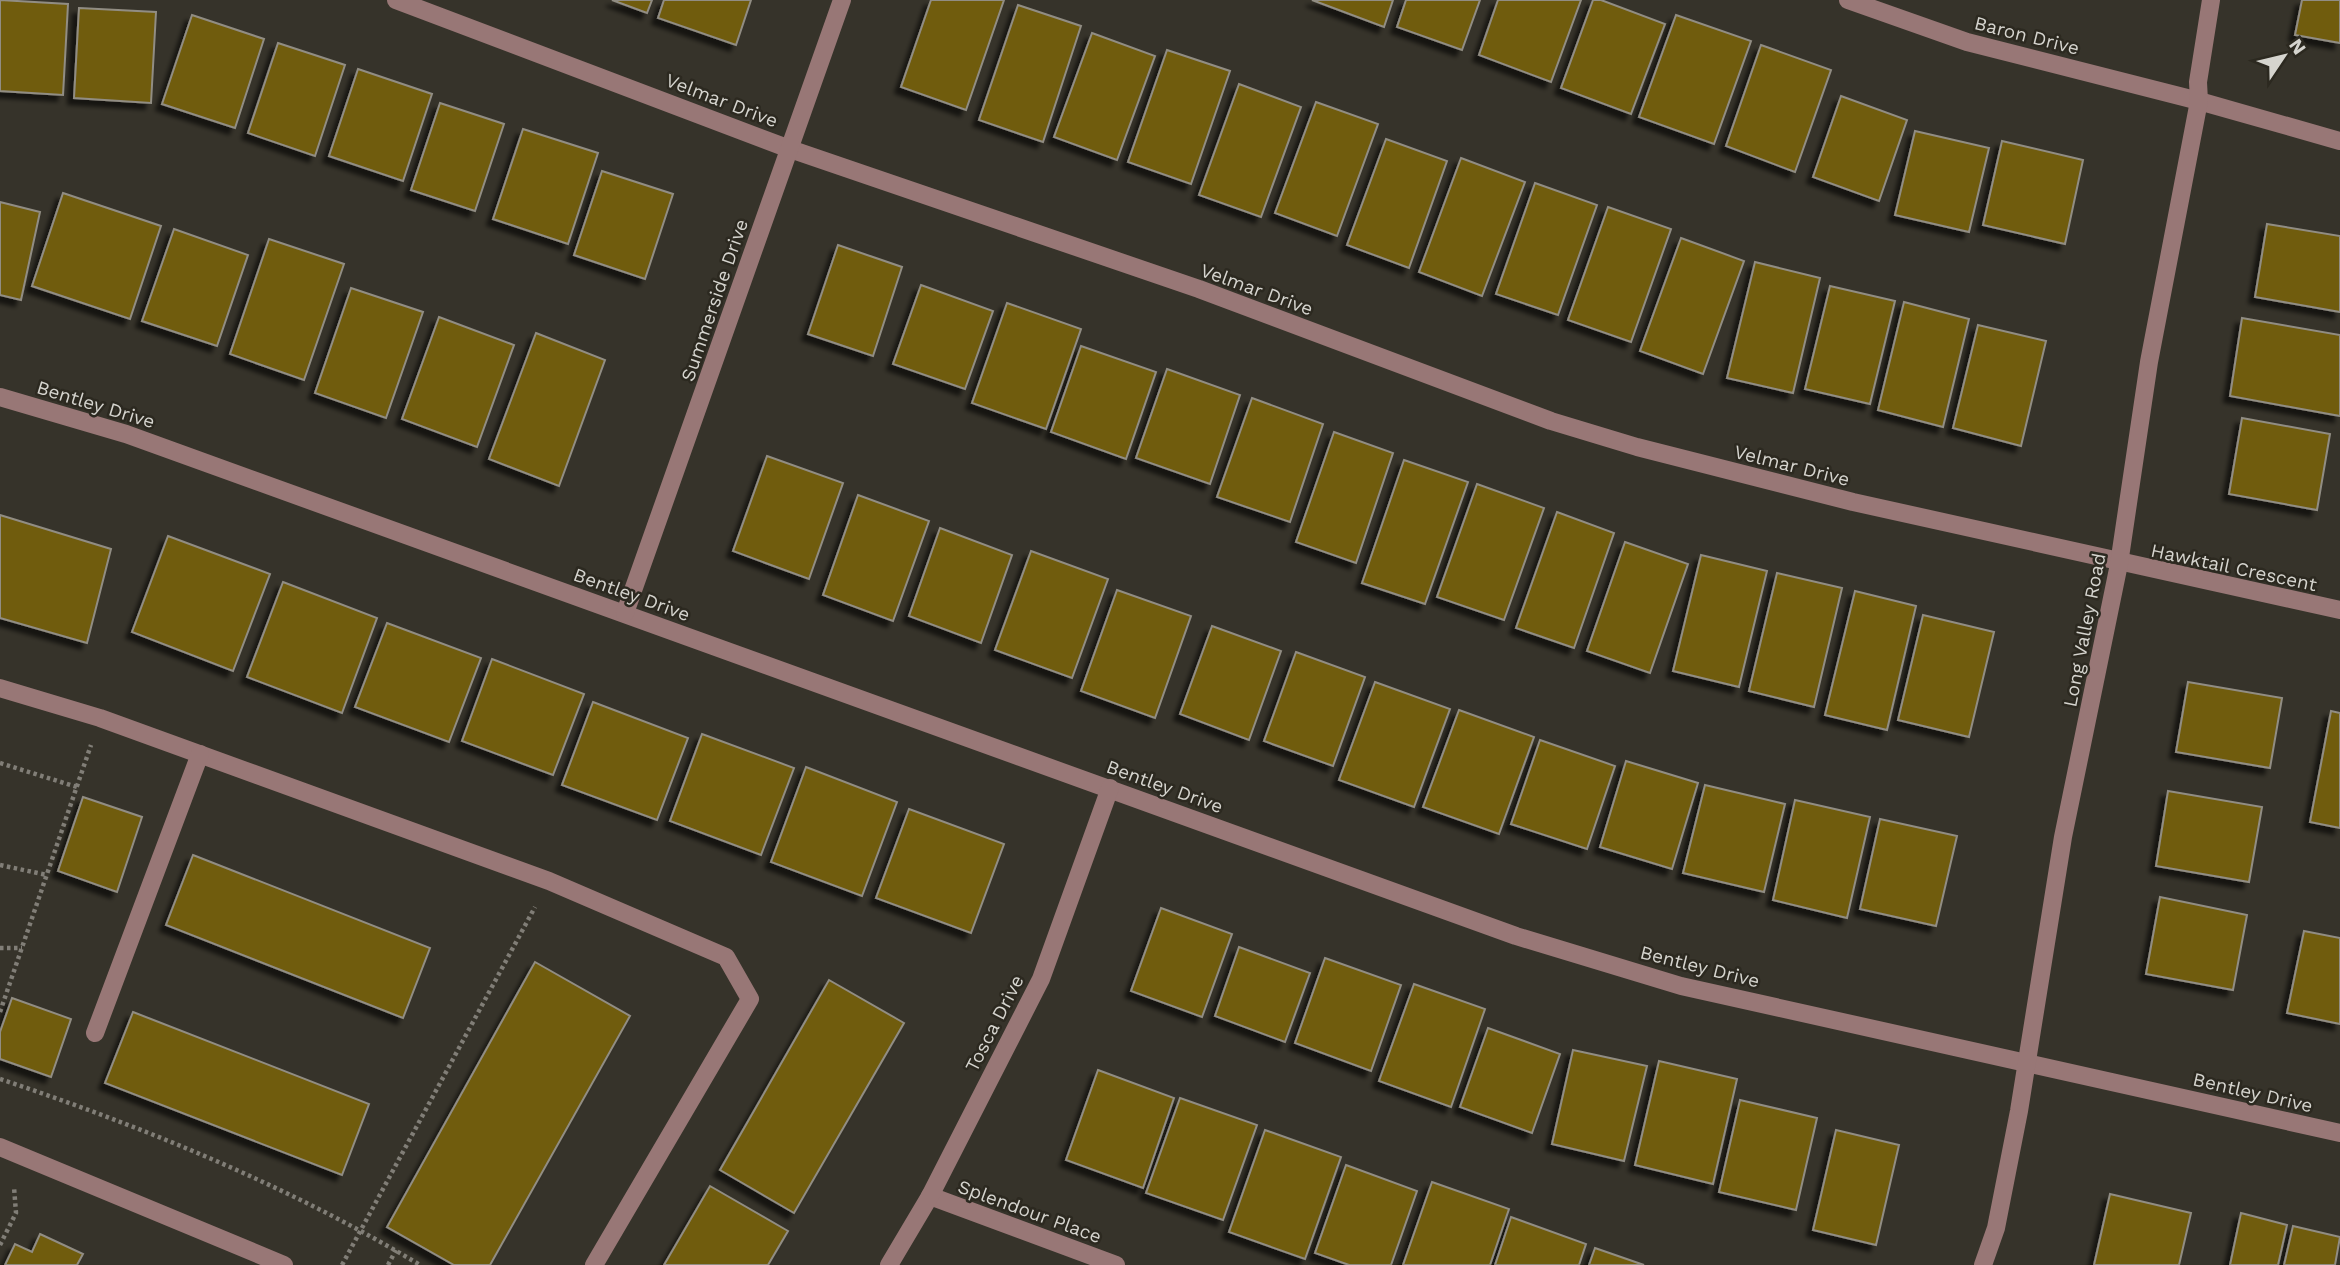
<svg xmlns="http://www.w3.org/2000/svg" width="2340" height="1265" viewBox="0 0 2340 1265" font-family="'Work Sans',sans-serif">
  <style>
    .building { fill: #705b0e; stroke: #918d83; stroke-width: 2; filter: url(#shadow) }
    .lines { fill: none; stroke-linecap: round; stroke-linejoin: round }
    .path { stroke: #817e77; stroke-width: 4.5; stroke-dasharray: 3.5 3.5; stroke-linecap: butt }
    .minor { stroke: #987776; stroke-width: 18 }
    .labels { text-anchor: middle; stroke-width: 5; stroke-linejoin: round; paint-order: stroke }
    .street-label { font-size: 19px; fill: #d5d4ce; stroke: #2c2920 }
  </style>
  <defs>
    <filter id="shadow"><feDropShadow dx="-6" dy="6" stdDeviation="2" flood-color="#0009"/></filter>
  </defs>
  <rect width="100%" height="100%" fill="#36332a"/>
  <g class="building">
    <path d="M0 0 68 4 63 95 0 91Z"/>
    <path d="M612 0H652L647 13Z"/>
    <path d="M664 0H751L736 45 658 18Z"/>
    <path d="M931 0H1004L966 110 901 87Z"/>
    <path d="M1312 0H1393L1384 27Z"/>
    <path d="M1406 0H1480L1462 50 1397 27Z"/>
    <path d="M1498 0H1581L1551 82 1479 55Z"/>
    <path d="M1593 0H1601L1665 24 1631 114 1561 88Z"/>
    <path d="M2302 0H2340V43L2295 35Z"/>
    <path d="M1018 5 1081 26 1043 142 979 120Z"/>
    <path d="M79 8 156 12 151 103 74 98Z"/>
    <path d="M192 15 264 39 235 128 162 104Z"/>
    <path d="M1676 15 1751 41 1714 144 1639 117Z"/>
    <path d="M1092 33 1155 56 1117 160 1054 137Z"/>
    <path d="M278 43 345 65 315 156 248 133Z"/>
    <path d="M1761 45 1831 70 1795 172 1726 146Z"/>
    <path d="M1167 50 1230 71 1191 184 1128 162Z"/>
    <path d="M358 69 432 94 403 181 329 156Z"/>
    <path d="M1239 84 1301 107 1261 217 1199 195Z"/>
    <path d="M1841 96 1907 120 1879 201 1813 177Z"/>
    <path d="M1316 102 1378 124 1337 236 1275 213Z"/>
    <path d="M440 103 504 124 475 211 411 190Z"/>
    <path d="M523 129 598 153 568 244 493 219Z"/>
    <path d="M1915 131 1989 148 1969 232 1895 215Z"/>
    <path d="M1386 139 1447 161 1409 268 1347 245Z"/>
    <path d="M2002 141 2083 160 2065 244 1983 225Z"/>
    <path d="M1461 158 1525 182 1482 296 1419 272Z"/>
    <path d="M602 171 673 194 645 279 574 255Z"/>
    <path d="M1535 183 1597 205 1558 315 1496 294Z"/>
    <path d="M63 193 161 226 130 319 32 286Z"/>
    <path d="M0 202 40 212 21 300 0 295Z"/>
    <path d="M1608 207 1671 229 1631 342 1568 320Z"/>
    <path d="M2267 224 2340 236V312L2255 297Z"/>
    <path d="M174 229 248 255 217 346 142 321Z"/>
    <path d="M1681 238 1744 261 1703 374 1640 351Z"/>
    <path d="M269 239 344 264 304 380 230 354Z"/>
    <path d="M838 245 902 267 873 356 808 334Z"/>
    <path d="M1755 262 1820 278 1793 393 1727 378Z"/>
    <path d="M921 285 993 311 965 389 893 364Z"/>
    <path d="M1830 286 1895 301 1870 404 1805 389Z"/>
    <path d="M351 288 423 312 386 418 315 393Z"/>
    <path d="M1904 302 1969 319 1943 427 1878 410Z"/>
    <path d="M1007 303 1081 329 1046 429 972 403Z"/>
    <path d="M439 317 514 345 477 447 402 419Z"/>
    <path d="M2242 318 2340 335V416L2230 396Z"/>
    <path d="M1978 325 2046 341 2021 446 1953 428Z"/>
    <path d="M536 333 605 360 559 486 489 459Z"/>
    <path d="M1081 346 1156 372 1126 459 1051 432Z"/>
    <path d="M1167 369 1240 395 1210 484 1136 458Z"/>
    <path d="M1252 398 1323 424 1290 522 1217 497Z"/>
    <path d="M2242 418 2330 434 2317 510 2229 494Z"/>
    <path d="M1334 432 1393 453 1356 563 1296 542Z"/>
    <path d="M767 456 843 483 809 579 733 551Z"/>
    <path d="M1404 460 1468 482 1425 604 1362 583Z"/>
    <path d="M1477 484 1544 508 1504 620 1437 597Z"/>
    <path d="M858 495 929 521 893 621 823 595Z"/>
    <path d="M1557 512 1614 533 1574 648 1516 628Z"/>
    <path d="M0 515 111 549 87 643 0 618Z"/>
    <path d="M940 528 1012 555 981 643 909 616Z"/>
    <path d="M168 536 270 574 233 671 132 632Z"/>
    <path d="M1625 542 1688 564 1650 673 1587 651Z"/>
    <path d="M1031 551 1108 579 1072 678 995 650Z"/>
    <path d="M1701 555 1767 571 1739 687 1673 671Z"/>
    <path d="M1777 573 1842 588 1814 707 1749 691Z"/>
    <path d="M283 582 377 618 342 713 247 677Z"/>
    <path d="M1117 590 1191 616 1155 718 1081 691Z"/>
    <path d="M1855 591 1916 606 1887 730 1825 715Z"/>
    <path d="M1923 615 1994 632 1969 737 1898 720Z"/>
    <path d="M387 623 481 658 449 742 355 707Z"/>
    <path d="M1212 626 1281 651 1249 740 1180 714Z"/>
    <path d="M1296 652 1365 677 1333 766 1264 741Z"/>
    <path d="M492 659 584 694 553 775 462 741Z"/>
    <path d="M1375 682 1450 709 1414 807 1339 780Z"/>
    <path d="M2188 682 2282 698 2270 768 2176 752Z"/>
    <path d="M593 702 688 738 657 820 562 785Z"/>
    <path d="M1459 710 1534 737 1499 834 1423 807Z"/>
    <path d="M2331 711 2340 713V828L2310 822Z"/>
    <path d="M702 734 794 768 761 855 670 821Z"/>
    <path d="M1540 740 1615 766 1587 849 1511 824Z"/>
    <path d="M1626 761 1698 783 1672 869 1600 847Z"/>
    <path d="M806 767 897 802 862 896 771 862Z"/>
    <path d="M1705 785 1785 804 1764 892 1683 873Z"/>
    <path d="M2168 791 2262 807 2249 882 2156 866Z"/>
    <path d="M83 797 142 817 117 892 58 871Z"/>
    <path d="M1795 800 1870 817 1847 918 1773 900Z"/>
    <path d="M909 809 1004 844 971 933 876 898Z"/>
    <path d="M1880 819 1957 836 1936 926 1860 909Z"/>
    <path d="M193 855 430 948 403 1018 166 925Z"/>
    <path d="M2160 897 2247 915 2233 990 2146 974Z"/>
    <path d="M1161 908 1232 934 1202 1017 1131 991Z"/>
    <path d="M2304 931 2340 938V1024L2287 1013Z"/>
    <path d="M1239 947 1310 973 1285 1042 1215 1016Z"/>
    <path d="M1325 958 1401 985 1371 1071 1295 1043Z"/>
    <path d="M535 962 630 1016 490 1265H454L387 1227Z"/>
    <path d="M829 980 904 1023 794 1213 720 1170Z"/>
    <path d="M1414 984 1485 1009 1451 1107 1379 1081Z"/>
    <path d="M12 998 71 1019 51 1077 0 1059V1032Z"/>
    <path d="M133 1012 369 1104 342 1175 105 1083Z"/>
    <path d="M1488 1028 1560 1054 1532 1133 1460 1107Z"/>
    <path d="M1573 1050 1647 1066 1624 1161 1552 1144Z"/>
    <path d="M1659 1061 1737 1079 1713 1184 1635 1165Z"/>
    <path d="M1098 1070 1174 1098 1143 1188 1066 1160Z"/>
    <path d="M1180 1098 1257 1125 1223 1220 1146 1193Z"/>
    <path d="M1740 1100 1817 1118 1796 1210 1719 1192Z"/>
    <path d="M1265 1130 1341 1157 1305 1259 1229 1232Z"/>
    <path d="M1836 1130 1899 1145 1876 1245 1813 1230Z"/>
    <path d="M1346 1165 1417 1191 1391 1265H1349L1315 1253Z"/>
    <path d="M1432 1182 1509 1209 1490 1265H1403Z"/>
    <path d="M710 1186 788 1231 768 1265H664Z"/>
    <path d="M2110 1194 2191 1213 2179 1265H2094Z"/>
    <path d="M2241 1213 2287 1225 2278 1265H2230Z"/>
    <path d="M1511 1217 1586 1244 1579 1265H1495Z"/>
    <path d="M2293 1226 2340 1237 2335 1265H2284Z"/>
    <path d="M40 1234 83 1254 77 1265H5L15 1244 32 1252Z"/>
    <path d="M1595 1248 1644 1265H1589Z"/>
  </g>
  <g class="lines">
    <g class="path">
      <path d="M0 763 77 787"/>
      <path d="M0 865 47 875"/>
      <path d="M0 948H22"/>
      <path d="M0 1012 91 745"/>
      <path d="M0 1079C144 1127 291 1187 420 1265"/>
      <path d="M0 1245 16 1213 14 1187"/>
      <path d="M342 1265 535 907"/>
      <path d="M388 1265 396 1250"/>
    </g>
    <g class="minor">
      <path d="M396 0 787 148 1199 289 1551 421 1637 447 1853 502 2340 610"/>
      <path d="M1848 0 1967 42 2199 101 2340 141"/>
      <path d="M0 397 126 434 1516 936 1681 986 2340 1133"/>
      <path d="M625 613 842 0"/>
      <path d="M0 688 100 718 549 881 726 957 750 999 594 1265"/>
      <path d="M95 1033 200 754"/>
      <path d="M0 1147 284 1265"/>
      <path d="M930 1196 1116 1265"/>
      <path d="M889 1265 930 1196 1041 979 1110 788"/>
      <path d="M1983 1265 1996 1228 2019 1111 2063 837 2119 564 2149 362 2199 101 2198 82 2211 0"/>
    </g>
  </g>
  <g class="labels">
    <g class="street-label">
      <text transform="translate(2027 35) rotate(14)" y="7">Baron Drive</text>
      <text transform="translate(722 100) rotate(21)" y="7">Velmar Drive</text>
      <text transform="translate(1257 289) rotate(20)" y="7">Velmar Drive</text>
      <text transform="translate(714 300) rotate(-71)" y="7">Summerside Drive</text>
      <text transform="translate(96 404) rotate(17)" y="7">Bentley Drive</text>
      <text transform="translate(1792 465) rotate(14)" y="7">Velmar Drive</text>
      <text transform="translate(2234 567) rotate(12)" y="7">Hawktail Crescent</text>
      <text transform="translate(632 594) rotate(20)" y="7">Bentley Drive</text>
      <text transform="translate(2084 630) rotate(-79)" y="7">Long Valley Road</text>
      <text transform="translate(1165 786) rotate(20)" y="7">Bentley Drive</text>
      <text transform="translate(1700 966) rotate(14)" y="7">Bentley Drive</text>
      <text transform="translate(994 1023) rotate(-63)" y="7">Tosca Drive</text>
      <text transform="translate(2253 1092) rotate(13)" y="7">Bentley Drive</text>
      <text transform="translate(1030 1211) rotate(20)" y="7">Splendour Place</text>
    </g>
  </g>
  <g transform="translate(2284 56) rotate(55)" stroke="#2c2920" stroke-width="5" paint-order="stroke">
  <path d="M0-5L12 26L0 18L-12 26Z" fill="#d5d4ce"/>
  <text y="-10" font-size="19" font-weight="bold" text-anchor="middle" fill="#d5d4ce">N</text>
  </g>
</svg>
